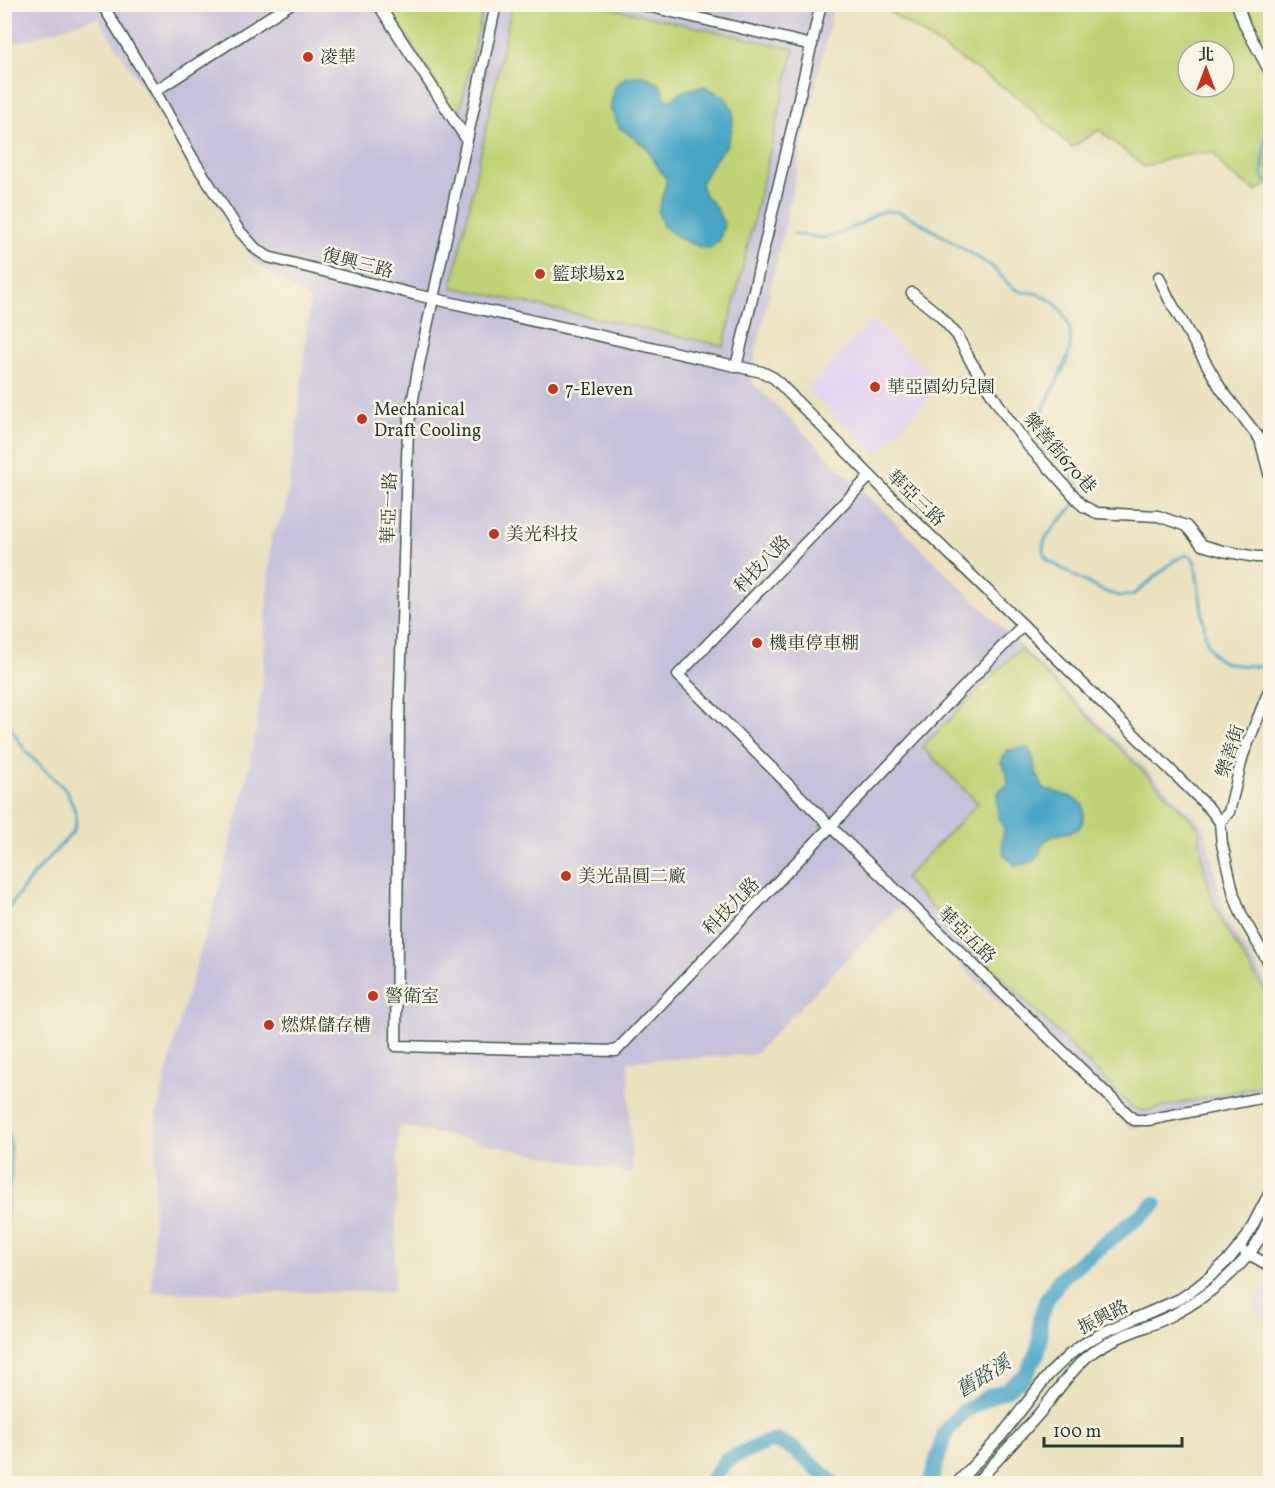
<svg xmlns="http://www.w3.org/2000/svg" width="1275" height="1488" viewBox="0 0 1275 1488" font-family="Vollkorn,'Noto Serif TC',serif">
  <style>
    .built { fill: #e4d3f2 }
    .industrial { fill: #c6c0da }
    .green { fill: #c0d275; stroke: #708854; stroke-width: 1.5; fill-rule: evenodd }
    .water { fill: #48a6c7; stroke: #34727e; stroke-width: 1.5 }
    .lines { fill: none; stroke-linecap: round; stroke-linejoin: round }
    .stream { stroke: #48a6c7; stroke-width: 3 }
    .river { stroke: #48a6c7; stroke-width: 16 }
    .minor-casing { stroke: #3d5649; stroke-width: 13 }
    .minor { stroke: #fff; stroke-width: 10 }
    .poi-dot { fill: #c8321e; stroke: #fcf5e5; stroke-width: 2 }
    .labels { text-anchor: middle; stroke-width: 5; stroke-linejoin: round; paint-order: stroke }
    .poi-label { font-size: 18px; fill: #1f3d34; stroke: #fcf5e5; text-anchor: start }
    .street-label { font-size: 18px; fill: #1f3d34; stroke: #fcf5e5 }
    .water-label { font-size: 20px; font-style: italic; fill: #2b5c60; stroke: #fcf5e5 }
  </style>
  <rect width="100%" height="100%" fill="#fcf5e5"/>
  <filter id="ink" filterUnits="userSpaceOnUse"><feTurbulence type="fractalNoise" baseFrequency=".0167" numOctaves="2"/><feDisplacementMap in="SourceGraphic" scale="12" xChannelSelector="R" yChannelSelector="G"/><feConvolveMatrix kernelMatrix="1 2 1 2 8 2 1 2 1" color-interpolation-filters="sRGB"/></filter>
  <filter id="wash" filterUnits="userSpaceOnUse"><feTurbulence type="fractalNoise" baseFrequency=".008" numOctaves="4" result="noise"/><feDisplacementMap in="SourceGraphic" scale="24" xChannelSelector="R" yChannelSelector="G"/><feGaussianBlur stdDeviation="1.35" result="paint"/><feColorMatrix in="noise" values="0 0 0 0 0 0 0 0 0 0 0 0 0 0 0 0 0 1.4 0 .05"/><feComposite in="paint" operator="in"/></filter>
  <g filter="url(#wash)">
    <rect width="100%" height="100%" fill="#eae1be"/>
    <g class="built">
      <path d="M872 320 942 385 877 454 807 390Z"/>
      <path d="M1270 1269V1320L1253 1307 1266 1285Z"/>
    </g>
    <path class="industrial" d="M4 5H834L750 380 1204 826 1225 918 1270 988V1089L1131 1129 899 906 754 1055 628 1061 632 1174 399 1126 394 1292 152 1293 156 1116 182 1012 219 890 250 764 262 688 271 536 285 513 296 434 310 300 255 262 97 17 5 47Z"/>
    <g class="green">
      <path d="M884 4 1270 5V183L1256 191 1227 172 1213 152 1173 157 1144 167 1099 130 1072 147 1018 97 883 8ZM1188 51H1224V87H1188Z"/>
      <path d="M387 5H484L460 111 453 110Z"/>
      <path d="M512 5H597L794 49 724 346 452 287Z"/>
      <path d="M1020 648 1198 826 1203 863 1212 899 1224 925 1270 999V1084L1144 1111 1133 1108 904 879 978 803 922 747Z"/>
    </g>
    <g class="water">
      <path d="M643 75C658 82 662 83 666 100H671L685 90 704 86 724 96 733 109V126L727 145 715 159 701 184 705 195 715 206 724 223 720 240 710 248 700 247 681 239 663 226 658 212 667 180 657 166 647 148 619 127 610 109 614 88 626 77Z"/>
      <path d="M1021 748H1028L1033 757 1036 772 1043 788 1072 797 1083 804C1088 844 1063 825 1045 841 1041 845 1041 849 1039 854 1035 864 1025 865 1015 865L1004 855 1002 841 1004 829 998 817 997 799 998 792 1008 784 1007 773 1001 763 1006 751Z"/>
    </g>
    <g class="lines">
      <g class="stream">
        <path d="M1266 78 1267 124 1262 176 1265 181H1270"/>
        <path d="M794 234 822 238 836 235 862 223 878 213 887 211 899 212 916 220 990 265C1000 273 1006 284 1017 290 1022 293 1029 292 1034 293 1048 296 1059 305 1066 318 1085 359 1040 391 1040 430 1041 457 1090 472 1078 498 1070 517 1028 540 1049 561 1067 571 1103 595 1122 596 1127 596 1132 595 1136 593L1175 560 1186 555 1191 556 1195 562 1206 639C1216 674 1243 662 1270 668"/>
        <path d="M4 712 10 727 27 753 67 791 75 811 76 822 73 832 34 874 4 914"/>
        <path d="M4 1110 10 1144 11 1173 4 1241"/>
      </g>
      <g class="river">
        <path d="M710 1484 726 1460 768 1442 778 1441 795 1450 834 1484"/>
        <path d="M930 1484 945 1433 962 1413 990 1396 1006 1390 1026 1375 1037 1354 1040 1341V1319L1047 1299 1061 1278 1155 1204"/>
      </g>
    </g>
  </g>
  <g filter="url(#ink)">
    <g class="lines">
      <g class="minor-casing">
        <g id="minor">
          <path d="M102 4 155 91 193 159 238 229 256 249 268 257 417 295 762 372 774 378 904 510 1023 625 1209 808 1220 822 1222 844 1234 895 1242 916 1270 965"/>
          <path d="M378 4 467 140"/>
          <path d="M496 4 419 364 408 428 399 722 396 1046 616 1051 1023 625"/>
          <path d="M639 4 812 45"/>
          <path d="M1237 4 1245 26 1270 72"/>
          <path d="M155 91 290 4"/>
          <path d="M1159 277 1169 299 1221 389 1260 439 1270 477"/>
          <path d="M912 293 939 315 957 335 970 360 1004 413 1029 447 1052 471 1083 506 1097 513 1158 516 1186 526 1202 545 1223 551 1256 557H1270"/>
          <path d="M736 367 821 4"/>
          <path d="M870 476 678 675 831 827 1134 1120H1148L1270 1096"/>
          <path d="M1270 508V518"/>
          <path d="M1220 822 1229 812 1243 755 1270 688"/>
          <path d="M1245 1252 1270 1266"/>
          <path d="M956 1484 1001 1436 1049 1374 1069 1355 1085 1343 1104 1332 1180 1299 1196 1288 1213 1274 1230 1258 1246 1238 1270 1192"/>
          <path d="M975 1484C998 1459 1021 1435 1043 1409 1058 1390 1071 1370 1090 1354 1109 1339 1138 1330 1160 1321 1195 1306 1239 1273 1258 1241 1263 1233 1266 1225 1270 1216"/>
        </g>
      </g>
      <use href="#minor" class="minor"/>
    </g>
  </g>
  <g class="poi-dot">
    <circle cx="308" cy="57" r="6"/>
    <circle cx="540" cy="274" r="6"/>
    <circle cx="875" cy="387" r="6"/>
    <circle cx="553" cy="389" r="6"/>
    <circle cx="362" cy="419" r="6"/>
    <circle cx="494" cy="534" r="6"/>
    <circle cx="757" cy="643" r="6"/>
    <circle cx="566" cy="876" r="6"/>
    <circle cx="373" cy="996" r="6"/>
    <circle cx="269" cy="1025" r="6"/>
  </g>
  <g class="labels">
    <g class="poi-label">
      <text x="320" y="63">凌華</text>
      <text x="552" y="280">籃球場x2</text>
      <text x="887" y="393">華亞園幼兒園</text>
      <text x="565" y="395">7-Eleven</text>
      <text x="374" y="415">Mechanical<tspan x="374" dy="21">Draft Cooling</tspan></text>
      <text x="506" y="540">美光科技</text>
      <text x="769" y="649">機車停車棚</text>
      <text x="578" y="882">美光晶圓二廠</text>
      <text x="385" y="1002">警衛室</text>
      <text x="281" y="1031">燃煤儲存槽</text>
    </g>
    <g class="street-label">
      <text transform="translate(358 263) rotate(14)" y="6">復興三路</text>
      <text transform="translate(1060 453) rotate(49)" y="6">樂善街670巷</text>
      <text transform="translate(916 498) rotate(44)" y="6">華亞三路</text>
      <text transform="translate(389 508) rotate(-88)" y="6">華亞一路</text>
      <text transform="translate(762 564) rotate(-46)" y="6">科技八路</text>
      <text transform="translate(1230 751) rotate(-72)" y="6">樂善街</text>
      <text transform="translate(731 906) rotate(-46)" y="6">科技九路</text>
      <text transform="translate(967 935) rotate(44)" y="6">華亞五路</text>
      <text transform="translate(1103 1317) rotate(-27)" y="6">振興路</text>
    </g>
    <g class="water-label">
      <text transform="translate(983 1376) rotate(-32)" y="7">舊路溪</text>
    </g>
  </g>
  <rect width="1275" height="1488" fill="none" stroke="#fcf5e5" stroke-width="24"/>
  <g transform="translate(1206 69)"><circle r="28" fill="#fcf5e5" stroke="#a4ab9e" stroke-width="1.5"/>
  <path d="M0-4.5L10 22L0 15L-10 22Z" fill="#c8321e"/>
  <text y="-9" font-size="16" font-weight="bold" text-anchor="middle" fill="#1f3d34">北</text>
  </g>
  <path d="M1044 1437v9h138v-9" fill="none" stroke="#1f3d34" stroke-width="3"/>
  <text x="1053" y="1437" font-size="18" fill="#1f3d34" stroke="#fcf5e5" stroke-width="4.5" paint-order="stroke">100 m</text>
</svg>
